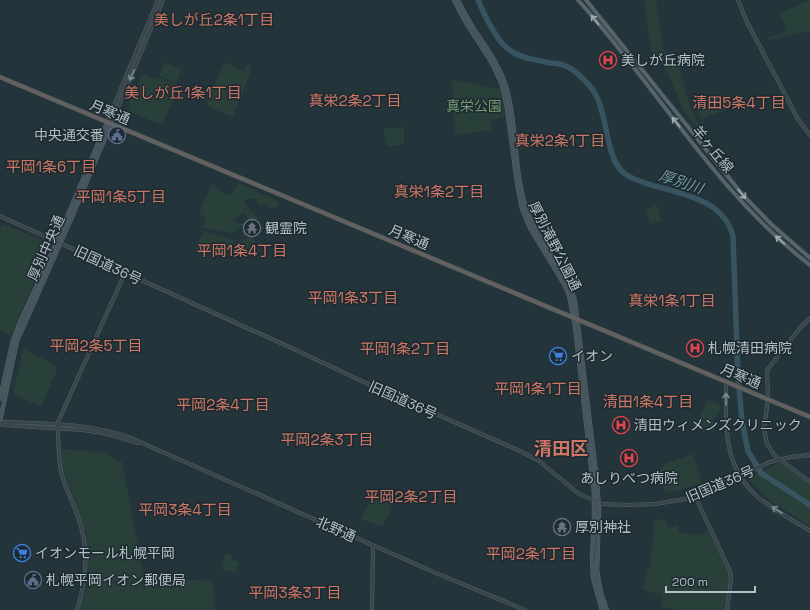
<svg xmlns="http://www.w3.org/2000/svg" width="810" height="610" viewBox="0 0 810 610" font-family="'Space Grotesk','Noto Sans JP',sans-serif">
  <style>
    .green { fill: #29403a }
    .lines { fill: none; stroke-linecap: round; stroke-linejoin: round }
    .river { stroke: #395461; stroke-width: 5.5 }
    .tertiary-casing { stroke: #566369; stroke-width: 4 }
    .secondary-casing { stroke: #566369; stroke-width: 4.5 }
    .primary-casing { stroke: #445157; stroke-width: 4.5 }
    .trunk-casing { stroke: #435056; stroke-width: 5 }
    .tertiary { stroke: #38454b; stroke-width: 3 }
    .secondary { stroke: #46555e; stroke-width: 3.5 }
    .primary { stroke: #56646b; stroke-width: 3.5 }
    .trunk { stroke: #636160; stroke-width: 4 }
    .oneway { stroke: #a0aeb4 }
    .oneway2 { stroke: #7c898f }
    .labels { text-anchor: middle; stroke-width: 3; stroke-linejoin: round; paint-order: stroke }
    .poi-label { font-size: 14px; fill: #b3c0c6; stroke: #1d2a30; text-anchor: start }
    .park-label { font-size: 14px; fill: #749b72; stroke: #1d2a30 }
    .street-label { font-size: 14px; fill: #b3c0c6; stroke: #1d2a30 }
    .neighbourhood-label { font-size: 15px; fill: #cf7766; stroke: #1d2a30 }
    .water-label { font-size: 15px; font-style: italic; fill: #7598a9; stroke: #1d2a30 }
    .district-label { font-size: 18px; font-weight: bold; fill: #cf7766; stroke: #1d2a30 }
  </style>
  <rect width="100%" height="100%" fill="#24343b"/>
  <g class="green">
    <path d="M645 0H656L663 48 679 68 691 109 703 134 685 113 669 75 652 52 648 32Z"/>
    <path d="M810 0V31L770 40 767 38 787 31 779 13Z"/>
    <path d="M165 62 182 69 176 83 159 76Z"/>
    <path d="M224 62 244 71 247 64 252 67 233 117 209 107 207 103Z"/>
    <path d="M142 74 156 79 157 77 179 86 162 125 130 112 128 107Z"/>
    <path d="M452 80 500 89 506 117 490 120 492 130 455 135Z"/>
    <path d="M724 94 730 108 702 119 695 107 696 106Z"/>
    <path d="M403 127 404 128V144L387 147 383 129Z"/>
    <path d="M238 183 276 200 279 202 278 206 273 208H268L267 205 264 203 263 205 259 204 256 199 251 198 244 201V203L247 205V208L255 213 254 214 255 216 260 217 257 220 258 223 256 225 259 226 260 228C252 227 249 217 243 212L235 220V222L241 224 244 222 253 235 245 236 242 234 245 230 243 227 238 226 237 230 231 233 202 228 206 222 205 218 199 213 212 184 220 189V192L231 195Z"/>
    <path d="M654 206H657L662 220 650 225 646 211Z"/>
    <path d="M4 225 49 243 50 246 12 333 9 335 0 331V230L2 226Z"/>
    <path d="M203 231 235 240 225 256 195 251Z"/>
    <path d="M253 237V240H255L256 251H255L254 249 245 251 243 248H241L240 240Z"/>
    <path d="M23 349 55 365 57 370 41 407 13 394Z"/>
    <path d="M708 400 721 405V409L713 420 714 431 703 432 702 429 697 428 698 420Z"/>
    <path d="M61 449 101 452 122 462 143 574 148 578 214 581 215 610H79L89 579 86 534 63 470Z"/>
    <path d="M693 454 702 483 665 494 662 483 656 484 661 467 664 466 666 463Z"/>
    <path d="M780 463 810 484V526L772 502 746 478Z"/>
    <path d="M374 495 393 505 383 525 381 526 361 519Z"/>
    <path d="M665 518 668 528 677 525 679 532 699 535 708 531 729 572 726 610H674L661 606 662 596 642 589 650 564 654 533V521Z"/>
    <path d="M225 554 232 555 231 560 239 562 236 573 221 569Z"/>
  </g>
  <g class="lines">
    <path class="river" d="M478 0C484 14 496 40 508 49 519 58 537 60 551 63 556 63 561 64 566 66 575 70 582 77 589 85 610 108 603 157 624 173 631 179 640 181 648 184 680 194 725 199 733 237L738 377 742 421 748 451 761 473 810 505"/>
    <g class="tertiary-casing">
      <g id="tertiary">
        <path d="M738 0 747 22 798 119 810 135"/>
        <path d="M107 122 158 0"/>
        <path d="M111 124 163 0"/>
        <path d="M0 216 298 351 370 385 518 450 539 461 579 494 603 504 628 505 655 504 691 498 770 462 791 457 810 455"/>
        <path d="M810 318 800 328 767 370 768 399 764 429 767 444 775 456 810 482"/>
        <path d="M726 382C726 425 722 467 759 498 774 510 793 520 810 531"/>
        <path d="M0 423 4 422C46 424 90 423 131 438L431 571 525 610"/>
        <path d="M0 423 3 425 83 430 104 433 139 443"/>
        <path d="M695 496 730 571 731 579 727 610"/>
        <path d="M77 610C87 579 89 545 77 514 72 500 64 486 61 471 58 455 58 438 58 422L125 273"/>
        <path d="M372 610 373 546"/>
      </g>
    </g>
    <g class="secondary-casing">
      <g id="secondary">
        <path d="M454 0 465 21 492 63 502 85 507 108 517 183 522 209 530 228 564 284 569 295 575 326 594 493V522L592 556 593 578 602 610"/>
        <path d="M458 0C463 10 468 20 474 29 487 49 501 67 507 90 518 129 513 172 527 210 538 243 565 268 575 301L597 481 599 509 597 571 601 593 607 610"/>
        <path d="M0 399 13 340 20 322 54 248 107 122"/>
        <path d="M0 421 17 341 72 217 111 124"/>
      </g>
    </g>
    <g class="primary-casing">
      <g id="primary">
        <path d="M578 0C657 87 716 193 810 265"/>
        <path d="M586 0 742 194 771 224 810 258"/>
      </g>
    </g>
    <g class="trunk-casing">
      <path id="trunk" d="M0 77 810 417"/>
    </g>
    <use href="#tertiary" class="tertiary"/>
    <use href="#secondary" class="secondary"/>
    <use href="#primary" class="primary"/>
    <use href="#trunk" class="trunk"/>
  </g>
  <defs><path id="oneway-shaft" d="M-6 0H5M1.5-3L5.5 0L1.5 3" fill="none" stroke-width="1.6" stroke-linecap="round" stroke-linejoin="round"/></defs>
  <g class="oneway">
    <use href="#oneway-shaft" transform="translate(595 20) rotate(-128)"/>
    <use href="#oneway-shaft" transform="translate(676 122) rotate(-129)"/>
    <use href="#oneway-shaft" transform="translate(742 194) rotate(49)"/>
    <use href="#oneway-shaft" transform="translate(780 240) rotate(-139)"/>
  </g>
  <g class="oneway2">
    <use href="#oneway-shaft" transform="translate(132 75) rotate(113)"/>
    <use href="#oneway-shaft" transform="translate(726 399) rotate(-90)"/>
    <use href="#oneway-shaft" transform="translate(777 510) rotate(-147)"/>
  </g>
  <defs>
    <g id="hospital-ring" transform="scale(0.9)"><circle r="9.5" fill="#1d2a30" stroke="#e0444e" stroke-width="1.5"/><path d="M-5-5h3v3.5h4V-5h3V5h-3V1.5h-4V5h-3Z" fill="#e0444e"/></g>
    <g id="civic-ring" transform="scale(0.9)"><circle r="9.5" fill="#1d2a30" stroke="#5c6f8a" stroke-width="1.5"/><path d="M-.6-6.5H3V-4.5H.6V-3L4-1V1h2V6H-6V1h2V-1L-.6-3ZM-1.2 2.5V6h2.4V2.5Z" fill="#5c6f8a"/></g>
    <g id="temple-ring" transform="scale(0.9)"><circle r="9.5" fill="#1d2a30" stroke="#6b7280" stroke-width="1.5"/><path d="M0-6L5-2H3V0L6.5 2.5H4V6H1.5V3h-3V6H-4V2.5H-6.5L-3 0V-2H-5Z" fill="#6b7280"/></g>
    <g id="supermarket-ring" transform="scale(0.9)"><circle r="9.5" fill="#1d2a30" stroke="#3f7fe0" stroke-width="1.5"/><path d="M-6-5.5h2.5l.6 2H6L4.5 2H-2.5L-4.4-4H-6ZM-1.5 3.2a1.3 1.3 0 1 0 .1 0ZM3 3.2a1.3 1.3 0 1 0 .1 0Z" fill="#3f7fe0"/></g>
  </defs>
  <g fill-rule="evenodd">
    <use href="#hospital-ring" x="608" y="60"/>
    <use href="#civic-ring" x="117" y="135"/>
    <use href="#temple-ring" x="252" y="228"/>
    <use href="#hospital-ring" x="695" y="348"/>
    <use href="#supermarket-ring" x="558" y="356"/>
    <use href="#hospital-ring" x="621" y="425"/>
    <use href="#hospital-ring" x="629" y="458"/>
    <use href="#temple-ring" x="562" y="527"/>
    <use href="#supermarket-ring" x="22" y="553"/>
    <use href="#civic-ring" x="33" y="580"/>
  </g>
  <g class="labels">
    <g class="poi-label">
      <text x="621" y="65">美しが丘病院</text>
      <text x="104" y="140" text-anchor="end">中央通交番</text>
      <text x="265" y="233">観霊院</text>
      <text x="708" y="353">札幌清田病院</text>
      <text x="571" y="361">イオン</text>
      <text x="634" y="430">清田ウィメンズクリニック</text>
      <text x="629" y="483" text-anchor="middle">あしりべつ病院</text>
      <text x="575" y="532">厚別神社</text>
      <text x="35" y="558">イオンモール札幌平岡</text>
      <text x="46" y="585">札幌平岡イオン郵便局</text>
    </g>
    <g class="park-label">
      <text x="474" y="111">真栄公園</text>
    </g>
    <g class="street-label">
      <text transform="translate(110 112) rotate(23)" y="5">月寒通</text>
      <text transform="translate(713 149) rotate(51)" y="5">羊ヶ丘線</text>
      <text transform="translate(409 237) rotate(23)" y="5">月寒通</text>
      <text transform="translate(555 246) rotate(63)" y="5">厚別滝野公園通</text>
      <text transform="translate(46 248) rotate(-66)" y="5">厚別中央通</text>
      <text transform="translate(108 265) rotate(25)" y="5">旧国道36号</text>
      <text transform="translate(741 376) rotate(23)" y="5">月寒通</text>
      <text transform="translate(403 400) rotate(24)" y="5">旧国道36号</text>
      <text transform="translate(720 484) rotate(-23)" y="5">旧国道36号</text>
      <text transform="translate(336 529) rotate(24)" y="5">北野通</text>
    </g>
    <g class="neighbourhood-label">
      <text x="214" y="25">美しが丘2条1丁目</text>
      <text x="183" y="98">美しが丘1条1丁目</text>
      <text x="355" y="106">真栄2条2丁目</text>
      <text x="739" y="108">清田5条4丁目</text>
      <text x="560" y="146">真栄2条1丁目</text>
      <text x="51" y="172">平岡1条6丁目</text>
      <text x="439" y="197">真栄1条2丁目</text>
      <text x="121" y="202">平岡1条5丁目</text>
      <text x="242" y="256">平岡1条4丁目</text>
      <text x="353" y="303">平岡1条3丁目</text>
      <text x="672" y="306">真栄1条1丁目</text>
      <text x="96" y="351">平岡2条5丁目</text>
      <text x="405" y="354">平岡1条2丁目</text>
      <text x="538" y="394">平岡1条1丁目</text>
      <text x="648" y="407">清田1条4丁目</text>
      <text x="223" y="410">平岡2条4丁目</text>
      <text x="327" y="445">平岡2条3丁目</text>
      <text x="411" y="502">平岡2条2丁目</text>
      <text x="185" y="515">平岡3条4丁目</text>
      <text x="531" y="559">平岡2条1丁目</text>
      <text x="295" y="598">平岡3条3丁目</text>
    </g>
    <g class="water-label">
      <text transform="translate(681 182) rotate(19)" y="5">厚別川</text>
    </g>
    <g class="district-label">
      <text x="561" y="455">清田区</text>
    </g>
  </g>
  <path d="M666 586v6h89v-6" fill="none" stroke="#b3c0c6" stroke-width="2"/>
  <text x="672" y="586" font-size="12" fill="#b3c0c6" stroke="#1d2a30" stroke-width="3" paint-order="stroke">200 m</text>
</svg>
